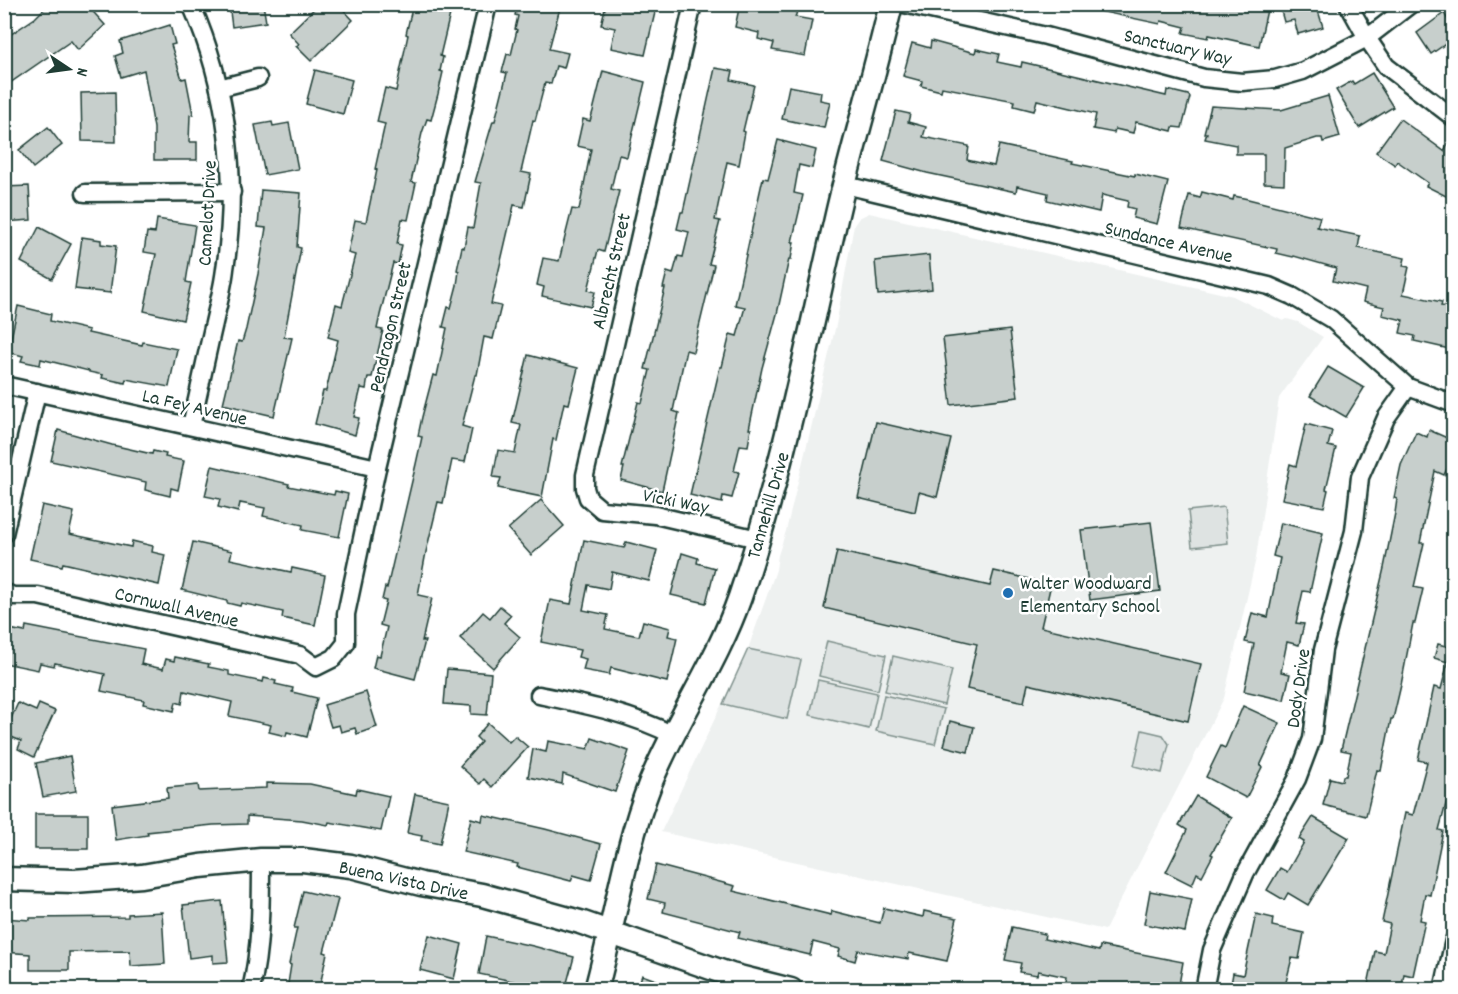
<svg xmlns="http://www.w3.org/2000/svg" width="1458" height="994" viewBox="0 0 1458 994" font-family="Dekko,sans-serif">
  <style>
    .built { fill: #eef1f0 }
    .green { fill: #dee3e2; stroke: #7e908b; stroke-width: 1.5 }
    .building { fill: #c7cfcc; stroke: #1f3d34; stroke-width: 1.5 }
    .lines { fill: none; stroke-linecap: round; stroke-linejoin: round }
    .street-casing { stroke: #1f3d34; stroke-width: 21 }
    .secondary-casing { stroke: #1f3d34; stroke-width: 27 }
    .street { stroke: #fff; stroke-width: 16 }
    .secondary { stroke: #fff; stroke-width: 22 }
    .poi-dot { fill: #1f6fb2; stroke: #fff; stroke-width: 2 }
    .labels { text-anchor: middle; stroke-width: 5; stroke-linejoin: round; paint-order: stroke }
    .street-label { font-size: 20px; fill: #1f3d34; stroke: #fff }
    .poi-label { font-size: 20px; fill: #1f3d34; stroke: #fff; text-anchor: start }
  </style>
  <rect width="100%" height="100%" fill="#fff"/>
  <filter id="ink" filterUnits="userSpaceOnUse"><feTurbulence type="fractalNoise" baseFrequency=".0167" numOctaves="2"/><feDisplacementMap in="SourceGraphic" scale="12" xChannelSelector="R" yChannelSelector="G"/><feConvolveMatrix kernelMatrix="1 2 1 2 8 2 1 2 1" color-interpolation-filters="sRGB"/></filter>
  <g filter="url(#ink)">
    <path class="built" d="M869 213 1233 296 1283 321 1287 319 1298 322 1323 337 1279 398 1256 558 1224 698 1105 930 661 832 748 649 776 570 778 555 786 531 836 325 854 225 859 218Z"/>
    <g class="green">
      <path d="M1224 507 1228 543 1192 547 1188 511Z"/>
      <path d="M827 641 886 655 878 690 819 676Z"/>
      <path d="M748 649 801 660 787 719 723 704Z"/>
      <path d="M893 656 952 670 944 705 885 691Z"/>
      <path d="M818 680 877 693 869 729 810 715Z"/>
      <path d="M884 695 944 709 935 744 876 731Z"/>
      <path d="M1142 730 1163 735 1169 744 1162 773 1134 766Z"/>
    </g>
    <g class="building">
      <path d="M49 4H86L105 25 78 50 71 41 4 87V39L35 18Z"/>
      <path d="M229 4H263L266 22 232 27Z"/>
      <path d="M319 4H338L353 20 311 61 296 46 299 44 289 33Z"/>
      <path d="M413 4H428L451 10 440 56 443 57 440 71 443 72 438 94 431 120 427 119 422 133 411 182 416 183 408 220 402 219 397 244 402 245 398 264 393 263 380 315 377 329 383 330 372 377H368L366 389 361 388 354 417 359 418 355 435 315 424 323 391H326L338 340 328 337 336 304 342 306 355 255 348 253 355 220 366 222 377 170 375 169 385 124 377 122 385 88 396 91 408 35 406 34Z"/>
      <path d="M518 4H561L549 49 568 53 564 68 556 66 551 84 545 83 535 121 533 120 521 172 531 174 524 207 514 205 491 304 501 306 493 339 484 337 477 375H475L462 426 472 429 465 462 452 460 443 503 438 502 426 552 418 595 432 598 422 641H425L415 679 373 668 376 655 380 656 387 627 380 625 386 601 382 600 385 587 387 588 416 464 422 437 418 436 422 417 433 375 437 376 447 328 443 327 448 307 451 308 457 285 459 271 457 270 462 247 464 248 468 227 473 228 481 183 475 182 493 121H495L507 73 502 72 507 54 511 55 517 30 515 29 518 16 515 15Z"/>
      <path d="M606 4H657L645 55 611 48 615 28 601 25Z"/>
      <path d="M740 4H758L797 12 795 17 812 20 805 56 772 50 774 43 758 39 759 33 735 27Z"/>
      <path d="M1094 4H1241L1267 10 1259 46 1209 35 1208 38 1183 33 1185 27 1161 21 1160 24 1094 10Z"/>
      <path d="M1279 4H1316L1323 27 1298 34 1294 20 1284 22Z"/>
      <path d="M1444 13 1448 20 1454 16V38L1431 54 1417 33Z"/>
      <path d="M170 25 175 44 171 45 182 79 186 78 193 114 190 115 189 142H197V160H154V128L144 70 121 77 115 56 123 53 120 41Z"/>
      <path d="M931 41 975 53 976 49 999 54 997 62 1021 67 1022 62 1166 96 1167 90 1188 95 1190 97 1182 128 1173 127 1172 131 1136 122 1133 133 1115 129 1114 133 1093 129 1096 114 1037 100 1034 111 1014 106 1015 101 942 87 941 91 921 86 922 81 903 76 912 43 930 48Z"/>
      <path d="M715 68 733 71 731 80 754 85 743 131 745 132 739 165 727 162 715 220 720 221 709 264 714 265 693 352 686 350 673 411 679 413 662 491 621 480 624 467H622L638 402 642 403 650 370 645 369 665 288H663L667 272 673 274 678 256 683 257 689 232 677 229 681 212H683Z"/>
      <path d="M315 70 352 80 343 114 306 104Z"/>
      <path d="M603 71 645 82 627 157 619 155 611 189 619 191 604 252 598 250 588 290 595 292 591 307 542 296 544 287 537 285 543 258 559 261 572 209 579 210 591 149 577 146 583 119 590 121 593 111Z"/>
      <path d="M1372 73 1393 107 1359 128 1336 90 1352 81 1354 84Z"/>
      <path d="M789 86 821 92 820 100 830 102 824 128 782 119Z"/>
      <path d="M115 92 116 142 82 141 81 93Z"/>
      <path d="M1328 96 1340 137 1323 142 1322 138H1317L1285 148 1284 184 1264 183V154H1236V145L1205 139 1207 133H1204L1211 106 1281 110Z"/>
      <path d="M896 111 910 114 908 122 926 127 923 137 969 146 967 160 994 166 999 145 1073 161 1072 163 1135 176V174L1168 182 1157 224 1133 218 1135 209 1127 207 1128 201 1102 195 1099 212 1047 200 1048 193 1017 186 1016 192 927 173 883 161Z"/>
      <path d="M1400 119 1444 151 1454 131V200L1426 186 1428 183 1397 161 1395 165 1376 152Z"/>
      <path d="M272 122 273 126 289 123 298 169 265 175 255 125Z"/>
      <path d="M48 127 62 145 33 168 19 150Z"/>
      <path d="M778 140 816 150 812 168 799 165 794 193 803 195 792 242H794L791 259H789L777 314 762 368 749 429H751L748 446 740 445 734 471 739 472 732 498 723 496 722 503 690 495 720 367H722L730 334 737 336 745 307 735 305 763 178 768 179Z"/>
      <path d="M29 186 31 220 4 222V187Z"/>
      <path d="M261 190 301 193 297 247 301 248 284 337 292 338 274 416 223 404 238 341 242 342 246 329 258 274 266 228 258 227Z"/>
      <path d="M1202 192 1233 200 1234 196 1248 199 1320 217 1317 227 1360 236 1358 248 1405 258 1403 266 1409 267 1403 294 1442 302 1441 306 1454 307V350L1414 341 1415 336 1400 333 1403 320 1382 315 1384 307 1363 302 1366 289 1333 281 1336 268 1294 256 1293 257 1276 253 1277 249 1181 228 1189 195 1200 198Z"/>
      <path d="M157 219 195 225 186 282 191 283 183 320 144 311 156 254 144 252 147 232 155 233Z"/>
      <path d="M39 227 71 244 52 279 21 262Z"/>
      <path d="M82 237 101 240V244L116 246 110 293 75 289Z"/>
      <path d="M929 255 932 289 878 295 875 261Z"/>
      <path d="M18 306 51 314 50 321 89 330 88 333 142 345 143 342 177 349 169 387 126 379 125 383 102 378 103 375 89 372V371L41 359 40 365 21 361 23 356 8 352Z"/>
      <path d="M1010 330 1018 397 951 405 943 338Z"/>
      <path d="M528 355 578 368 569 404 564 403 556 440 553 439 542 497 498 488 501 478 493 477 498 450 515 453 521 425 512 423Z"/>
      <path d="M1328 367 1364 388 1346 417 1310 396Z"/>
      <path d="M876 422 951 439 937 497 919 492 915 512 858 498Z"/>
      <path d="M1306 424 1332 431 1328 446 1336 448 1326 489 1328 490 1324 507 1282 499 1290 464 1296 466Z"/>
      <path d="M58 430 112 445 152 454 153 451 166 454 165 457 184 461 178 490 171 488 170 496 145 490 146 482 51 461Z"/>
      <path d="M1429 430 1454 441V454L1444 475 1435 471 1420 543H1424L1414 587 1423 589 1415 623H1413L1401 685 1393 719H1391L1381 771 1377 770 1366 816 1323 805 1330 778 1342 781 1343 776H1346L1351 752 1341 750 1384 568 1395 513 1397 499 1394 498 1401 465 1416 432 1427 437Z"/>
      <path d="M212 466 289 484 288 486 334 495 335 491 348 494 339 537 302 530 303 525 263 516 265 508 240 503 238 512 218 507 220 499 205 496Z"/>
      <path d="M541 500 564 526 531 555 508 529Z"/>
      <path d="M42 505 74 512 69 534 131 547 132 541 153 546 152 552 165 555 159 585 63 563 62 566 30 559Z"/>
      <path d="M1151 522 1160 591 1090 600 1081 530Z"/>
      <path d="M1281 523 1323 533 1310 592 1303 591 1296 623 1304 624 1299 645 1287 642 1281 672 1290 674 1284 700 1244 691 1254 644 1245 642 1252 613 1268 617 1280 558 1273 556Z"/>
      <path d="M584 540 624 548 626 542 657 550 649 581 612 572 609 589 588 585 583 610 608 615 605 629 639 636 643 621 670 628 668 636 677 638 667 682 611 668 609 675 583 670 586 659 578 657 580 650 541 642 550 600 571 604Z"/>
      <path d="M193 542 232 551 230 559 291 572 292 568 325 575 315 625 282 618 283 612 241 603 240 606 227 603V601L182 590Z"/>
      <path d="M837 551 990 586 994 571 1051 584 1041 627 1201 664 1188 721 1028 684 1024 702 967 689 977 644 824 608Z"/>
      <path d="M682 553 698 558 697 563 715 568 706 603 671 595Z"/>
      <path d="M500 606 511 615 504 623 520 637 493 668 460 638 483 612 490 618Z"/>
      <path d="M26 626 144 649 141 664 163 669 166 659 174 661 175 657 209 664 208 667 229 671V675L263 682 264 678 276 681 275 684 293 688 292 692 317 698 307 737 287 732 286 736 269 732 271 725 229 716 232 702 184 691 182 704 176 702 174 711 143 704 144 700 101 691 105 674 55 663 54 666 40 663 38 670 4 663V628L25 632Z"/>
      <path d="M1438 644 1454 648V801L1447 800 1439 830 1443 831 1430 895 1425 894 1420 920 1425 921 1413 976 1404 974 1401 990H1390L1368 985 1375 951 1384 953 1390 924 1382 922 1405 813 1413 815 1427 762 1418 760 1434 687 1441 689 1448 662 1434 658Z"/>
      <path d="M447 669 491 673 487 715 471 714V706L444 704Z"/>
      <path d="M366 692 377 727 357 734 355 728 341 732 339 725 331 727 324 705Z"/>
      <path d="M18 703 36 711 39 704 55 711 34 757 18 749 21 741 4 734Z"/>
      <path d="M1243 706 1280 723 1260 766 1262 767 1246 798 1206 777 1221 746 1225 748Z"/>
      <path d="M950 721 974 727 968 752 944 746Z"/>
      <path d="M488 723 509 742 515 736 528 747 492 787 484 779 480 784 460 766 481 742 476 737Z"/>
      <path d="M592 738 629 751 615 792 563 774 562 784 528 777 533 749 546 752 548 741 588 749Z"/>
      <path d="M70 756 76 791 43 797 36 763Z"/>
      <path d="M266 783 310 784 356 794 357 789 389 796 381 831 329 822 328 825 302 820 247 816V824L213 825 147 832 148 835 116 840 112 805 168 798 167 788 198 785 199 791 266 788Z"/>
      <path d="M415 794 449 801 440 844 421 840 422 836 407 833Z"/>
      <path d="M1196 796 1232 818 1211 854 1213 855 1202 876 1197 873 1192 885 1166 872 1187 830 1179 825Z"/>
      <rect x="35" y="814" width="53" height="35"/>
      <path d="M483 815 545 829 601 844 591 880 573 875 571 881 517 867 518 864 463 852 471 818 482 821Z"/>
      <path d="M1313 817 1349 838 1308 905 1288 893 1284 900 1267 890 1280 868 1287 872 1304 842 1299 839Z"/>
      <path d="M656 865 735 886 733 891 831 915 832 911 880 923 884 908 923 917 924 911 957 918 947 961 909 953 908 959 858 950 855 961 838 956 840 949 813 942 810 955 738 938 740 932 663 912 665 903 648 899Z"/>
      <path d="M303 891 338 899 324 952 327 953 319 990H287L291 965 289 964 297 928H294Z"/>
      <path d="M1150 891 1192 899 1185 932 1144 924Z"/>
      <path d="M222 901 228 962 213 963V955L189 958 183 905Z"/>
      <path d="M162 912 165 964 131 966 130 951 69 952V970H30V954L4 952V918L30 920V918L128 917V914Z"/>
      <path d="M1256 914 1273 918 1272 926 1304 933 1299 959 1292 958 1284 990H1230L1233 973 1243 975Z"/>
      <path d="M1012 927 1045 934 1044 939 1099 951 1100 946 1183 962 1178 990H1109L1066 981 1067 977 1038 971 1037 975 1019 972 1021 963 1005 960Z"/>
      <path d="M429 935 462 944 454 979 420 970Z"/>
      <path d="M486 936 533 946 574 957 565 990H529L531 985 479 974Z"/>
      <path d="M642 975 678 988V990H637Z"/>
    </g>
    <g class="lines">
      <g class="street-casing">
        <g id="street">
          <path d="M191 4C228 88 239 179 225 269 223 287 218 305 214 323 206 357 199 392 191 426"/>
          <path d="M693 4 585 475V488L588 498 602 510 655 515 758 539"/>
          <path d="M904 4 1046 36 1204 78 1242 82 1275 79 1303 71 1367 38 1411 4"/>
          <path d="M1348 4 1367 38 1386 66 1454 118"/>
          <path d="M219 88 258 78"/>
          <path d="M845 185 1269 286 1292 296 1331 319 1408 387 1454 404"/>
          <path d="M85 193 232 192"/>
          <path d="M4 385 377 468"/>
          <path d="M4 534 37 392"/>
          <path d="M4 592 13 596H38L300 655 316 667 334 658 346 643V614L377 468 488 4"/>
          <path d="M539 695C587 705 629 713 673 735"/>
          <path d="M251 990C261 947 261 904 261 860"/>
          <path d="M1204 990 1212 950 1245 874 1297 779 1312 739 1323 650 1354 531 1360 477 1386 418 1408 387"/>
          <path d="M1443 990 1454 940"/>
        </g>
      </g>
      <g class="secondary-casing">
        <g id="secondary">
          <path d="M4 879 74 881 142 876 200 866 261 860H303L351 866 421 884 482 895 580 922 731 975 791 990"/>
          <path d="M596 990C615 921 624 851 650 784 676 720 717 663 740 597 783 471 808 340 838 210 854 141 875 74 891 4"/>
        </g>
      </g>
      <use href="#street" class="street"/>
      <use href="#secondary" class="secondary"/>
    </g>
  </g>
  <circle class="poi-dot" cx="1008" cy="593" r="6"/>
  <g class="labels">
    <g class="street-label">
      <text transform="translate(1178 46) rotate(13)" y="7">Sanctuary Way</text>
      <text transform="translate(206 213) rotate(-87)" y="7">Camelot Drive</text>
      <text transform="translate(1169 241) rotate(13)" y="7">Sundance Avenue</text>
      <text transform="translate(610 271) rotate(-77)" y="7">Albrecht Street</text>
      <text transform="translate(389 327) rotate(-77)" y="7">Pendragon Street</text>
      <text transform="translate(195 406) rotate(13)" y="7">La Fey Avenue</text>
      <text transform="translate(676 500) rotate(11)" y="7">Vicki Way</text>
      <text transform="translate(767 505) rotate(-74)" y="7">Tannehill Drive</text>
      <text transform="translate(177 606) rotate(13)" y="7">Cornwall Avenue</text>
      <text transform="translate(1297 688) rotate(-82)" y="7">Dody Drive</text>
      <text transform="translate(404 879) rotate(12)" y="7">Buena Vista Drive</text>
    </g>
    <g class="poi-label">
      <text x="1020" y="589">Walter Woodward<tspan x="1020" dy="23">Elementary School</tspan></text>
    </g>
  </g>
  <rect width="1458" height="994" fill="none" stroke="#fff" stroke-width="24"/>
  <rect x="12" y="12" width="1434" height="970" fill="none" stroke="#1f3d34" stroke-width="2" filter="url(#ink)"/>
  <g transform="translate(69 69) rotate(103)" stroke="#ffffff" stroke-width="4.5" paint-order="stroke">
  <path d="M0-4.5L10 22L0 15L-10 22Z" fill="#1f3d34"/>
  <text y="-9" font-size="16" font-weight="bold" text-anchor="middle" fill="#1f3d34">N</text>
  </g>
</svg>
